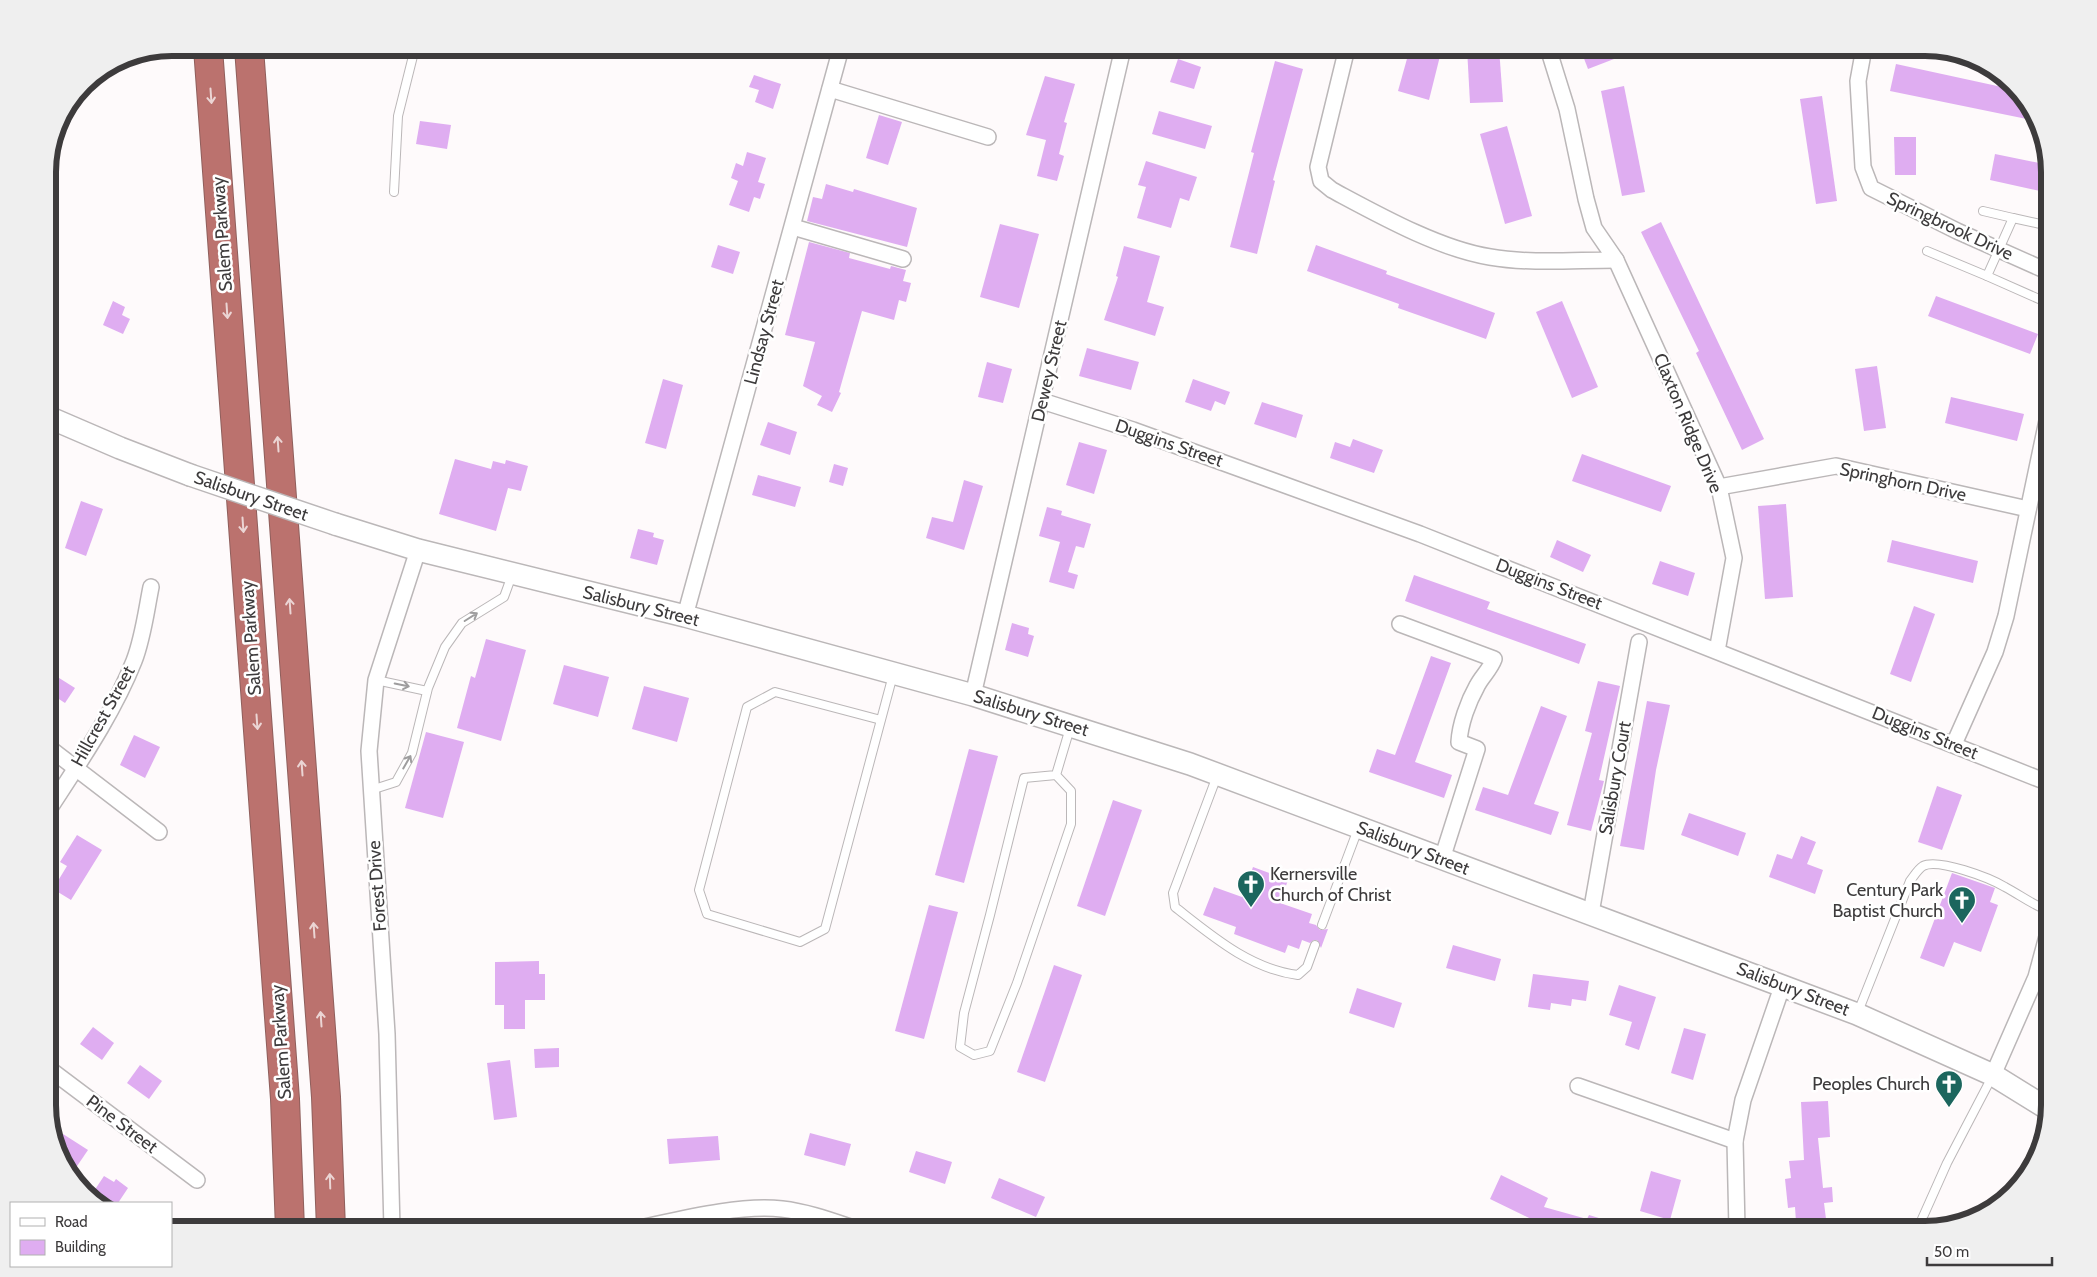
<svg xmlns="http://www.w3.org/2000/svg" width="2097" height="1277" viewBox="0 0 2097 1277" font-family="Cabin,sans-serif">
  <style>
    .building { fill: #dfadf1 }
    .lines { fill: none; stroke-linecap: round; stroke-linejoin: round }
    .service-casing { stroke: #bbb7b8; stroke-width: 10 }
    .minor-casing { stroke: #bbb7b8; stroke-width: 18 }
    .secondary-casing { stroke: #bbb7b8; stroke-width: 24 }
    .motorway-casing { stroke: #8f5f5c; stroke-width: 30 }
    .service { stroke: #fff; stroke-width: 8 }
    .minor { stroke: #fff; stroke-width: 15 }
    .secondary { stroke: #fff; stroke-width: 21 }
    .motorway { stroke: #bb726e; stroke-width: 28 }
    .secondary-bridge-casing { stroke: #bbb7b8; stroke-width: 24; stroke-linecap: butt }
    .secondary-bridge { stroke: #fff; stroke-width: 21 }
    .oneway { stroke: #ebd5d4 }
    .oneway2 { stroke: #9e9d9e }
    .labels { text-anchor: middle; stroke-width: 5; stroke-linejoin: round; paint-order: stroke }
    .street-label { font-size: 18px; fill: #3d3b3c; stroke: #fff }
    .poi-label { font-size: 18px; fill: #3d3b3c; stroke: #fff; text-anchor: end }
    .rim { fill: none; stroke: #3d3b3c; stroke-width: 6 }
  </style>
  <rect width="100%" height="100%" fill="#fefafb"/>
  <g class="building">
    <path d="M1410 48H1442L1429 100 1398 91Z"/>
    <path d="M1467 48H1499L1503 102 1470 103Z"/>
    <path d="M1580 48H1609L1614 59 1588 69Z"/>
    <path d="M1178 59 1201 67 1194 89 1170 82Z"/>
    <path d="M1275 61 1303 69 1273 180 1275 181 1257 254 1230 247 1254 153 1251 152Z"/>
    <path d="M1896 64 2011 89 2033 110 2036 121 1890 91Z"/>
    <path d="M754 75 781 84 773 109 755 102 759 90 749 87Z"/>
    <path d="M1045 76 1075 84 1064 122 1067 123 1059 154 1064 156 1057 181 1037 176 1046 140 1026 135Z"/>
    <path d="M1624 86 1645 192 1622 196 1601 91Z"/>
    <path d="M1822 96 1837 201 1816 204 1800 99Z"/>
    <path d="M1159 111 1212 126 1205 149 1152 134Z"/>
    <path d="M879 115 902 122 888 165 866 158Z"/>
    <path d="M420 121 451 125 447 149 416 144Z"/>
    <path d="M1507 126 1532 216 1505 224 1480 134Z"/>
    <path d="M1894 137H1916V175H1895Z"/>
    <path d="M747 152 766 158 758 182 765 184 760 199 754 197 749 212 729 205 738 181 731 178 736 163 743 166Z"/>
    <path d="M1995 154 2049 165V193L1990 180Z"/>
    <path d="M1146 161 1197 177 1189 201 1180 198 1171 228 1137 218 1146 187 1138 185Z"/>
    <path d="M826 184 853 192 854 189 917 208 907 247 807 221 813 197 822 199Z"/>
    <path d="M1661 222 1764 439 1742 450 1696 353 1699 351 1641 232Z"/>
    <path d="M1000 224 1039 234 1019 308 980 297Z"/>
    <path d="M809 242 850 253 849 258 890 269 891 266 906 270 903 281 911 283 906 302 899 300 894 320 862 311 839 392 841 393 832 412 817 405 822 396 803 386 815 342 785 335Z"/>
    <path d="M718 245 740 252 733 274 711 267Z"/>
    <path d="M1316 245 1387 271 1386 274 1495 313 1486 339 1398 308 1399 304 1307 271Z"/>
    <path d="M1124 246 1160 256 1147 302 1164 307 1155 336 1104 320 1118 277 1116 276Z"/>
    <path d="M1936 296 2038 334 2030 354 1928 316Z"/>
    <path d="M113 301 125 307 122 315 130 319 123 334 103 325Z"/>
    <path d="M1562 301 1598 387 1572 398 1536 312Z"/>
    <path d="M1087 348 1139 362 1131 390 1079 376Z"/>
    <path d="M987 362 1012 369 1003 403 978 397Z"/>
    <path d="M1877 366 1886 428 1864 431 1855 369Z"/>
    <path d="M663 379 683 385 666 449 645 443Z"/>
    <path d="M1193 379 1230 392 1225 405 1215 401 1211 411 1185 402Z"/>
    <path d="M1951 397 2024 414 2017 441 1945 423Z"/>
    <path d="M1262 402 1303 415 1296 438 1254 424Z"/>
    <path d="M768 422 797 432 790 455 760 445Z"/>
    <path d="M1353 439 1383 450 1374 473 1330 458 1335 442 1350 447Z"/>
    <path d="M1079 442 1107 450 1094 494 1066 485Z"/>
    <path d="M1582 454 1671 486 1661 512 1572 481Z"/>
    <path d="M455 459 491 469 493 461 505 464 506 460 528 466 521 491 508 488 496 531 439 514Z"/>
    <path d="M834 464 848 468 843 486 829 482Z"/>
    <path d="M758 475 801 487 795 507 752 495Z"/>
    <path d="M964 480 983 486 964 550 926 538 932 517 953 522Z"/>
    <path d="M81 501 103 509 86 556 65 548Z"/>
    <path d="M1786 504 1793 597 1765 599 1758 506Z"/>
    <path d="M1047 507 1062 511 1061 515 1091 524 1084 548 1076 546 1068 572 1078 575 1074 589 1049 582 1060 542 1039 536Z"/>
    <path d="M638 529 654 533 653 537 664 540 657 565 630 558Z"/>
    <path d="M1557 540 1591 555 1583 572 1550 557Z"/>
    <path d="M1892 540 1978 561 1973 583 1887 562Z"/>
    <path d="M1660 561 1695 573 1688 596 1652 584Z"/>
    <path d="M1414 575 1490 602 1487 609 1586 644 1579 664 1405 601Z"/>
    <path d="M1914 606 1935 614 1911 682 1890 674Z"/>
    <path d="M1012 623 1029 628 1028 634 1034 636 1028 657 1005 650Z"/>
    <path d="M486 639 526 650 501 741 457 728 471 676 475 678Z"/>
    <path d="M1431 656 1451 663 1415 762 1452 775 1444 798 1369 772 1377 749 1395 755Z"/>
    <path d="M564 665 609 677 598 717 553 704Z"/>
    <path d="M48 671 75 688 65 703 48 692Z"/>
    <path d="M1598 681 1620 686 1599 780 1604 781 1591 831 1567 825 1592 733 1585 731Z"/>
    <path d="M644 686 689 698 677 742 632 729Z"/>
    <path d="M1647 701 1670 705 1656 770 1644 850 1620 846Z"/>
    <path d="M1541 706 1567 716 1534 804 1559 812 1551 835 1475 810 1483 787 1508 795Z"/>
    <path d="M426 732 464 742 443 818 405 808Z"/>
    <path d="M134 735 160 747 145 778 120 765Z"/>
    <path d="M969 749 998 756 964 883 935 875Z"/>
    <path d="M1937 786 1962 795 1942 850 1918 842Z"/>
    <path d="M1113 800 1142 810 1105 916 1077 906Z"/>
    <path d="M1689 813 1746 833 1738 856 1681 835Z"/>
    <path d="M77 835 102 850 71 900 53 889 67 866 60 862Z"/>
    <path d="M1801 836 1816 842 1807 864 1823 870 1815 894 1769 877 1777 854 1792 859Z"/>
    <path d="M1253 867 1288 880 1280 903 1312 914 1309 923 1316 925 1320 930 1328 929 1321 948 1317 940H1314L1310 943 1302 940 1299 949 1288 945 1285 953 1234 934 1236 927 1203 915 1214 887 1242 897Z"/>
    <path d="M1952 873 1995 888 1990 902 1998 905 1981 952 1954 942 1944 967 1920 958Z"/>
    <path d="M929 905 958 912 924 1039 895 1031Z"/>
    <path d="M1453 945 1501 959 1495 981 1446 968Z"/>
    <path d="M539 961V974H545V1000H525V1029H504V1005H495V962Z"/>
    <path d="M1054 965 1082 975 1045 1082 1017 1072Z"/>
    <path d="M1533 974 1589 981 1586 1001 1572 999 1571 1006 1551 1003 1550 1010 1528 1007Z"/>
    <path d="M1619 985 1656 997 1639 1050 1625 1045 1632 1022 1609 1015Z"/>
    <path d="M1357 988 1402 1003 1394 1028 1349 1013Z"/>
    <path d="M93 1027 114 1043 102 1060 80 1044Z"/>
    <path d="M1684 1028 1706 1034 1693 1080 1671 1073Z"/>
    <path d="M559 1048V1067L535 1068 534 1049Z"/>
    <path d="M510 1060 517 1117 494 1120 487 1063Z"/>
    <path d="M140 1065 162 1081 149 1099 127 1083Z"/>
    <path d="M1828 1101 1830 1137 1818 1138 1823 1188 1832 1187 1833 1202 1824 1203 1826 1219 1796 1222 1795 1207 1788 1208 1785 1179 1791 1178 1789 1161 1804 1160 1801 1102Z"/>
    <path d="M810 1133 851 1144 845 1166 804 1155Z"/>
    <path d="M63 1134 88 1150 73 1172 64 1166 57 1143Z"/>
    <path d="M718 1136 720 1160 669 1164 667 1139Z"/>
    <path d="M916 1151 952 1162 945 1184 909 1172Z"/>
    <path d="M1651 1171 1681 1180 1670 1220 1640 1211Z"/>
    <path d="M1501 1175 1548 1198 1544 1207 1587 1219 1589 1215 1625 1226 1624 1230H1554L1490 1199Z"/>
    <path d="M104 1176 114 1182 116 1179 128 1188 118 1203H113L94 1191Z"/>
    <path d="M999 1178 1045 1197 1036 1217 991 1198Z"/>
  </g>
  <g class="lines">
    <g class="service-casing">
      <g id="service">
        <path d="M394 192 398 116 415 48"/>
        <path d="M1983 211 2013 218"/>
        <path d="M1927 251 1987 276"/>
        <path d="M2048 303 1987 276 2013 218 2049 226"/>
        <path d="M376 680 427 691"/>
        <path d="M881 720 775 692 747 707 699 890 707 914 800 942 825 929 893 675"/>
        <path d="M1056 775 1024 778 990 915 964 1013 960 1047 974 1055 990 1051 1017 983 1071 824V791L1056 775 1070 728"/>
        <path d="M1217 776 1173 893 1175 907C1212 936 1250 969 1298 975L1307 967 1315 945"/>
        <path d="M371 790 396 782 412 753 428 688 445 647 462 623 504 597 512 575"/>
        <path d="M1322 925 1358 829"/>
        <path d="M1858 1012 1910 881C1914 876 1918 869 1923 866 1938 858 1990 878 2005 887 2020 895 2033 905 2049 911"/>
        <path d="M1921 1229 1922 1219 1947 1163 1993 1075"/>
      </g>
    </g>
    <g class="minor-casing">
      <g id="minor">
        <path d="M1347 48 1318 167 1321 181 1332 190C1377 214 1439 249 1490 257 1531 264 1574 260 1616 260L1594 228 1586 199 1567 109 1548 48"/>
        <path d="M1864 48 1858 81 1863 167 1871 188 1957 231 2049 272"/>
        <path d="M830 89 988 137"/>
        <path d="M793 227 903 259"/>
        <path d="M1616 260 1719 487 1734 558 1717 651"/>
        <path d="M1042 401 1133 430 1420 534 2049 783"/>
        <path d="M1719 487 1836 466 2028 509"/>
        <path d="M685 616 841 48"/>
        <path d="M1400 624 1494 659C1490 670 1482 676 1477 686 1468 702 1460 724 1459 742L1477 749 1442 859"/>
        <path d="M973 695 1123 48"/>
        <path d="M1954 744 1995 652 2006 616 2049 411"/>
        <path d="M48 747 159 832"/>
        <path d="M48 811C79 763 113 714 134 661 143 638 146 612 151 587"/>
        <path d="M1591 913 1639 642"/>
        <path d="M48 1068 197 1180"/>
        <path d="M1993 1075 2036 977 2049 929"/>
        <path d="M1578 1086 1735 1141"/>
        <path d="M392 1229 387 1034 369 751 376 680 418 550"/>
        <path d="M635 1229C678 1220 739 1204 782 1209 808 1212 832 1221 856 1229"/>
        <path d="M1737 1229 1735 1141 1743 1100 1783 984"/>
      </g>
    </g>
    <g class="secondary-casing">
      <g id="secondary">
        <path d="M48 417 120 448 190 475"/>
        <path d="M335 524 418 550 685 616 973 695 1190 764 1857 1014 1993 1075 2048 1109"/>
      </g>
    </g>
    <g class="motorway-casing">
      <g id="motorway">
        <path d="M208 48 285 1099 290 1229"/>
        <path d="M249 48 326 1097 331 1229"/>
      </g>
    </g>
    <use href="#service" class="service"/>
    <use href="#minor" class="minor"/>
    <use href="#secondary" class="secondary"/>
    <use href="#motorway" class="motorway"/>
    <g class="secondary-bridge-casing">
      <path id="secondary-bridge" d="M190 475 335 524"/>
    </g>
    <use href="#secondary-bridge" class="secondary-bridge"/>
  </g>
  <defs><path id="oneway-shaft" d="M-6 0H5M1.5-3L5.5 0L1.5 3" fill="none" stroke-width="1.6" stroke-linecap="round" stroke-linejoin="round" transform="scale(1.25)"/></defs>
  <g class="oneway">
    <use href="#oneway-shaft" transform="translate(211 96) rotate(86)"/>
    <use href="#oneway-shaft" transform="translate(227 311) rotate(86)"/>
    <use href="#oneway-shaft" transform="translate(278 444) rotate(-94)"/>
    <use href="#oneway-shaft" transform="translate(243 525) rotate(86)"/>
    <use href="#oneway-shaft" transform="translate(290 606) rotate(-94)"/>
    <use href="#oneway-shaft" transform="translate(257 722) rotate(86)"/>
    <use href="#oneway-shaft" transform="translate(302 768) rotate(-94)"/>
    <use href="#oneway-shaft" transform="translate(314 930) rotate(-94)"/>
    <use href="#oneway-shaft" transform="translate(321 1019) rotate(-94)"/>
    <use href="#oneway-shaft" transform="translate(330 1181) rotate(-92)"/>
  </g>
  <g class="oneway2">
    <use href="#oneway-shaft" transform="translate(471 617) rotate(-32)"/>
    <use href="#oneway-shaft" transform="translate(402 685) rotate(12)"/>
    <use href="#oneway-shaft" transform="translate(407 762) rotate(-60)"/>
  </g>
  <defs>
    <g id="church-pin" transform="scale(1.4375)"><path d="M0 17L-7.5 6A9.5 9.5 0 1 1 7.5 6Z" fill="#1c665e" stroke="#fff"/><path d="M-1.2-6h2.4v3.5h3.3v2.4h-3.3V6h-2.4V-.1h-3.3v-2.4h3.3Z" fill="#fff"/></g>
  </defs>
  <g fill-rule="evenodd">
    <use href="#church-pin" x="1251" y="884"/>
    <use href="#church-pin" x="1962" y="900"/>
    <use href="#church-pin" x="1949" y="1084"/>
  </g>
  <g class="labels">
    <g class="street-label">
      <text transform="translate(1950 226) rotate(25)" y="6">Springbrook Drive</text>
      <text transform="translate(222 234) rotate(-94)" y="6">Salem Parkway</text>
      <text transform="translate(764 332) rotate(-75)" y="6">Lindsay Street</text>
      <text transform="translate(1049 371) rotate(-77)" y="6">Dewey Street</text>
      <text transform="translate(1688 423) rotate(67)" y="6">Claxton Ridge Drive</text>
      <text transform="translate(1169 443) rotate(19)" y="6">Duggins Street</text>
      <text transform="translate(1903 482) rotate(12)" y="6">Springhorn Drive</text>
      <text transform="translate(251 496) rotate(19)" y="6">Salisbury Street</text>
      <text transform="translate(1549 584) rotate(21)" y="6">Duggins Street</text>
      <text transform="translate(641 606) rotate(14)" y="6">Salisbury Street</text>
      <text transform="translate(251 638) rotate(-94)" y="6">Salem Parkway</text>
      <text transform="translate(1031 713) rotate(17)" y="6">Salisbury Street</text>
      <text transform="translate(103 716) rotate(-61)" y="6">Hillcrest Street</text>
      <text transform="translate(1925 733) rotate(22)" y="6">Duggins Street</text>
      <text transform="translate(1615 778) rotate(-80)" y="6">Salisbury Court</text>
      <text transform="translate(1413 848) rotate(21)" y="6">Salisbury Street</text>
      <text transform="translate(377 886) rotate(-94)" y="6">Forest Drive</text>
      <text transform="translate(1793 989) rotate(21)" y="6">Salisbury Street</text>
      <text transform="translate(281 1042) rotate(-94)" y="6">Salem Parkway</text>
      <text transform="translate(122 1124) rotate(37)" y="6">Pine Street</text>
    </g>
    <g class="poi-label">
      <text x="1270" y="880" text-anchor="start">Kernersville<tspan x="1270" dy="21">Church of Christ</tspan></text>
      <text x="1943" y="896">Century Park<tspan x="1943" dy="21">Baptist Church</tspan></text>
      <text x="1930" y="1090">Peoples Church</text>
    </g>
  </g>
  <path d="M0 0H2097V1277H0ZM172 56H1925A116 116 0 0 1 2041 172V1105A116 116 0 0 1 1925 1221H172A116 116 0 0 1 56 1105V172A116 116 0 0 1 172 56Z" fill="#efefef" fill-rule="evenodd"/>
  <path class="rim" d="M172 56H1925A116 116 0 0 1 2041 172V1105A116 116 0 0 1 1925 1221H172A116 116 0 0 1 56 1105V172A116 116 0 0 1 172 56Z"/>
  <rect x="10" y="1202" width="162" height="65" fill="#ffffff" stroke="#b1b1b1"/>
  <rect x="20" y="1218" width="25" height="8" fill="#ffffff" stroke="#b1b1b1"/>
  <text x="55" y="1227" font-size="15" fill="#3d3b3c">Road</text>
  <rect x="20" y="1240" width="25" height="15" fill="#dfadf1" stroke="#b1b1b1"/>
  <text x="55" y="1252" font-size="15" fill="#3d3b3c">Building</text>
  <path d="M1927 1257v8h125v-8" fill="none" stroke="#3d3b3c" stroke-width="2.5"/>
  <text x="1934" y="1257" font-size="15" fill="#3d3b3c" stroke="#ffffff" stroke-width="4" paint-order="stroke">50 m</text>
</svg>
